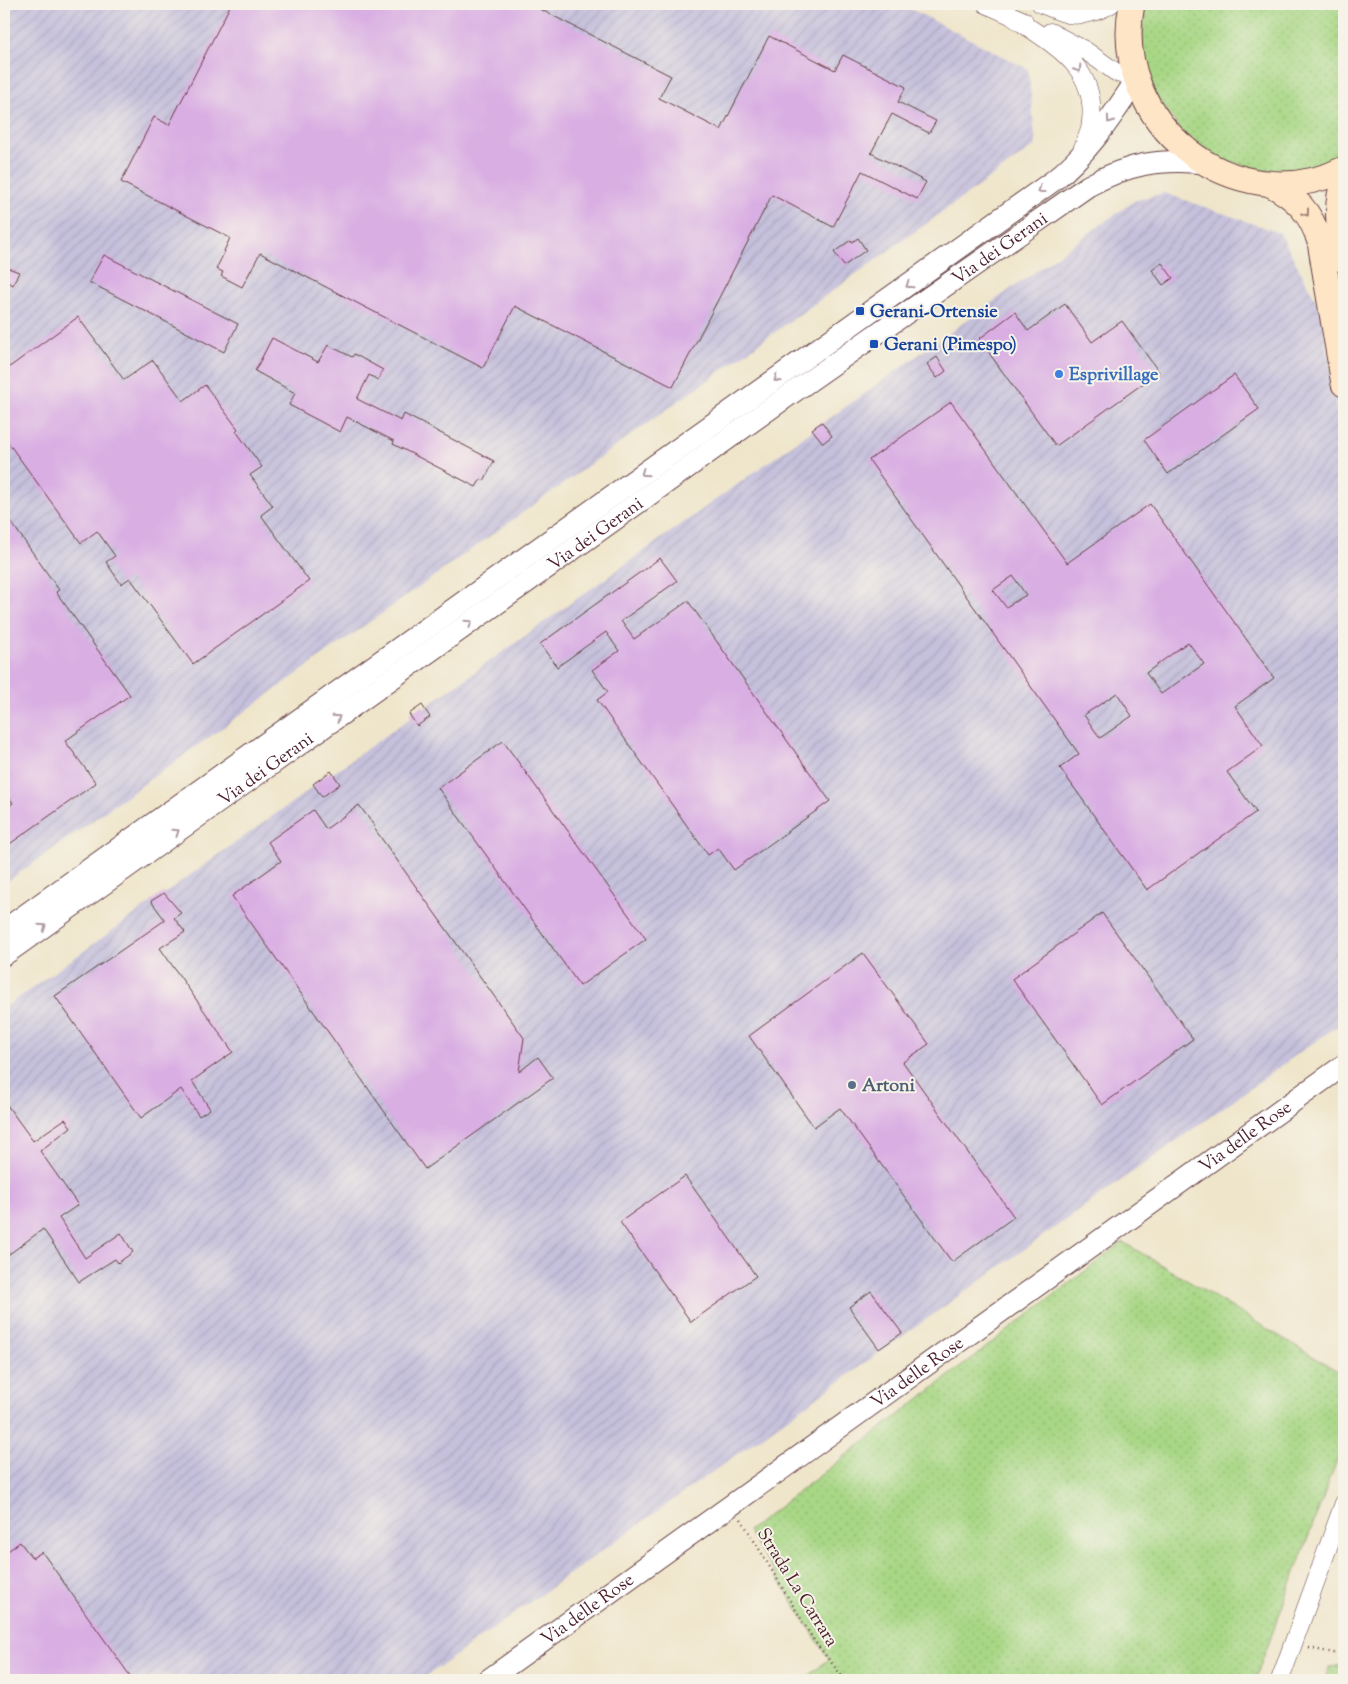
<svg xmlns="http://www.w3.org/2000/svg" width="1348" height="1684" viewBox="0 0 1348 1684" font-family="'Sorts Mill Goudy',serif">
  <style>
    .industrial { fill: url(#industrial-furrows) }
    .grass { fill: url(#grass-dots); stroke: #797b58 }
    .building { fill: #d9aee3; fill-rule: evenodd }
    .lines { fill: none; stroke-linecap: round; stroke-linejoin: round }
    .minor-casing { stroke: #633d43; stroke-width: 19 }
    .tertiary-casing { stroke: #633d43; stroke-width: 23 }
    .secondary-casing { stroke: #633d43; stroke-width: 27 }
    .path { stroke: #633d43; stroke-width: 2.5; stroke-dasharray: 1 4; stroke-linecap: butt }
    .minor { stroke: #fff; stroke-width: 18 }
    .tertiary { stroke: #fff; stroke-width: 21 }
    .secondary { stroke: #fee5c5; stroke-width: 25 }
    .oneway { stroke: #ae9aa0 }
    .oneway2 { stroke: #a48278 }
    .transit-dot { fill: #1a4fb4; stroke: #f7f3e8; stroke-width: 2 }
    .shop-dot { fill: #3f7fe0; stroke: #f7f3e8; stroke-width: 2 }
    .service-dot { fill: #5c6f8a; stroke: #f7f3e8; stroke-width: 2 }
    .labels { text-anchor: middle; stroke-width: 4; stroke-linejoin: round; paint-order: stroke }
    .street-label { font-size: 18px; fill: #4a1f2b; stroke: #f7f3e8 }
    .transit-label { font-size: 18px; font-weight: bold; fill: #164399; stroke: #f7f3e8; text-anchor: start }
    .shop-label { font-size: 18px; font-weight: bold; fill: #366cbe; stroke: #f7f3e8; text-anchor: start }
    .service-label { font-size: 18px; font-weight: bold; fill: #4e5e75; stroke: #f7f3e8; text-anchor: start }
  </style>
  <defs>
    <pattern id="industrial-furrows" width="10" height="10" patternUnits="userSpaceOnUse" patternTransform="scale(1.25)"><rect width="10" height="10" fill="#c5c0db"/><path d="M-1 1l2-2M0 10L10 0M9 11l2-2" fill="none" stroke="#aba5bc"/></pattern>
    <pattern id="grass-dots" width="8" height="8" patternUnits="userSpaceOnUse" patternTransform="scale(1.25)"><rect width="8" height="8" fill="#a8d785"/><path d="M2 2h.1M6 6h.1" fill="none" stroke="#92b873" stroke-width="1.8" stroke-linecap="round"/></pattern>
  </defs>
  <rect width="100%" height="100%" fill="#f7f3e8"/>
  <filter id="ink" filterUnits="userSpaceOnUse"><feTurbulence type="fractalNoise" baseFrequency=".02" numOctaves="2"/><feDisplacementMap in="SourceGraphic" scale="10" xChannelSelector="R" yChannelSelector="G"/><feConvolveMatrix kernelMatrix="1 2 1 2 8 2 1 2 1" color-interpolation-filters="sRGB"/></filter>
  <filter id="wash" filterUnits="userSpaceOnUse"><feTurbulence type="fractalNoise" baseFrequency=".0096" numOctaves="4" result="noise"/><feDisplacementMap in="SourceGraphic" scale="20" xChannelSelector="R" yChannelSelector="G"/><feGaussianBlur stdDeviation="1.12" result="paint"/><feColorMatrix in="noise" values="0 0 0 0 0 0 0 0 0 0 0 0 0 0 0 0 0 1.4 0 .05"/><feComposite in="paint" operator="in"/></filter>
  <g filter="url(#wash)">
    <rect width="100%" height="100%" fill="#efe5ca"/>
    <g class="industrial">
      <path d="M4 4H901L1028 69 1036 145 4 884Z"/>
      <path d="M1164 193 1280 233 1321 310 1344 455V1021L421 1680H4V1008L1134 201Z"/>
    </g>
    <g class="grass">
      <path d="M1144 4H1344V157L1296 171H1265L1221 159 1183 133 1155 95 1142 51Z"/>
      <path d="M1123 1242 1344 1375V1441L1255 1680H804L829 1659 748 1531Z"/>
      <path d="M1344 1665V1680H1324L1330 1667Z"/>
    </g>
    <g id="blocks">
      <g class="building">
        <path d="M231 4H530L671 76 659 98 721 130 769 36 835 70 843 55 906 87 898 102 936 121 929 133 892 114 871 153 926 182 917 199 862 171 833 227 772 195 673 387 515 306 483 368 260 253 242 287 221 276 223 272 216 269 225 251H224L230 238 121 182 154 117 169 125Z"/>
        <path d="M858 238 866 250 844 266 834 252 851 240 852 242Z"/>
        <path d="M104 255 238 324 224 352 89 282Z"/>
        <path d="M1162 263 1173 278 1163 285 1152 270Z"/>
        <path d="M8 268 19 272 13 285 4 280Z"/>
        <path d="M1065 304 1092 342 1122 321 1159 372 1056 446 979 339 1015 312 1028 331Z"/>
        <path d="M78 317 124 380 153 360 183 401 205 385 238 429 236 431 262 467 250 475 273 506 261 515 309 581 193 664 130 578 121 584 106 562 115 556 97 531 81 543 4 437V371Z"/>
        <path d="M272 338 318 362 328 345 352 357 354 354 383 370 378 380 369 375 357 399 401 421 404 414 494 461 484 481 481 479 476 487 393 444 394 441 347 417 340 432 289 405 295 393 255 371Z"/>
        <path d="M937 357 946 371 937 378 927 364Z"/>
        <path d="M1234 375 1259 409 1168 474 1144 440Z"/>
        <path d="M951 402 1067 563 1150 504 1274 678 1235 706 1263 746 1227 772 1256 812 1147 890 1060 768 1079 754 869 460ZM1013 576 1026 595 1006 607 993 590ZM1188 642 1204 664 1161 694 1146 673ZM1117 693 1132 716 1100 738 1084 715Z"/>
        <path d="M822 422 832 436 823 443 812 429Z"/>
        <path d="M4 512 59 590 56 592 130 695 65 741 96 783 4 848V810L13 803 4 790Z"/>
        <path d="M660 558 677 581 621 621 634 639 688 601 830 801 734 870 718 848 708 855 597 700 608 692 592 670 619 651 606 632 557 667 540 644Z"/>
        <path d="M422 705 430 717 417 726 409 714Z"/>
        <path d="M503 741 646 939 580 986 438 788Z"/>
        <path d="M331 771 340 784 322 797 313 784Z"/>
        <path d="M359 805 375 827 374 828 524 1038 519 1072 538 1057 553 1078 425 1169 232 896 281 861 268 842 313 810 326 829Z"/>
        <path d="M164 893 181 913 174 918 185 932 160 948 233 1052 192 1081 210 1109 199 1116 181 1089 141 1118 55 996 165 920 151 901Z"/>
        <path d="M1102 913 1193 1039 1102 1105 1012 979Z"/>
        <path d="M863 953 929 1044 903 1062 1014 1217 952 1262 840 1108 814 1127 749 1036Z"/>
        <path d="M4 1101 33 1141 65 1119 71 1127 40 1151 78 1205 59 1218 85 1258 121 1233 133 1252 118 1263 115 1259 79 1282 43 1229 4 1258Z"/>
        <path d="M685 1176 756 1276 691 1322 620 1222Z"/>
        <path d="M871 1291 902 1333 879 1349 849 1307Z"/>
        <path d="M20 1542 32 1558 42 1552 133 1680H4V1554Z"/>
      </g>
    </g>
  </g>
  <g filter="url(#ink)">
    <use href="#blocks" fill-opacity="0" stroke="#633d43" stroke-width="1"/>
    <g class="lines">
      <g class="minor-casing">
        <g id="minor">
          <path d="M986 4 1024 21"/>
          <path d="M1041 4C1050 7 1059 12 1068 14 1081 17 1100 11 1111 4"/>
          <path d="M1013 17C1055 46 1101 68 1090 129 1088 136 1085 143 1082 150"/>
          <path d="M1050 32 1086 51 1117 73 1137 79"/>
          <path d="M1280 1680 1344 1503"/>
        </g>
      </g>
      <g class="tertiary-casing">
        <g id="tertiary">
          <path d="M4 930 1053 181C1089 153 1112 116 1137 79"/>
          <path id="s1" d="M4 955 785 398 1088 186C1128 164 1159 158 1206 163"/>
          <path id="s2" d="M488 1680 1344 1065"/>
        </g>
      </g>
      <g class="secondary-casing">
        <g id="secondary">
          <path d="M1132 4C1108 122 1235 223 1344 169"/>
          <path d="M1344 181C1334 206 1340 234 1344 260"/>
          <path d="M1268 183C1296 197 1311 212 1320 242L1344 384"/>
        </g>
      </g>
      <g class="path">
        <path d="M741 1519 815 1642 845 1680"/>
        <path d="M1309 1648 1344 1655"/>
      </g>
      <use href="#minor" class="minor"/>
      <use href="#tertiary" class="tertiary"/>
      <use href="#secondary" class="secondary"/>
    </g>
    <defs><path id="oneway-chevron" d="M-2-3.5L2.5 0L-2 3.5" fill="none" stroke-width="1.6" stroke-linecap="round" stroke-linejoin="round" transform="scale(1.25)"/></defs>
    <g class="oneway">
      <use href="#oneway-chevron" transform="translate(1078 69) rotate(57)"/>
      <use href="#oneway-chevron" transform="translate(1110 120) rotate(125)"/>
      <use href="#oneway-chevron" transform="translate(1041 190) rotate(144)"/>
      <use href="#oneway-chevron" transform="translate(909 285) rotate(145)"/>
      <use href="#oneway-chevron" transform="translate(777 379) rotate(145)"/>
      <use href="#oneway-chevron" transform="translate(644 473) rotate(145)"/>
      <use href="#oneway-chevron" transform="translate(469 623) rotate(-35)"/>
      <use href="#oneway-chevron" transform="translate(337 718) rotate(-35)"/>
      <use href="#oneway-chevron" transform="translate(176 832) rotate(-35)"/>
      <use href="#oneway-chevron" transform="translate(43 927) rotate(-35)"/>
    </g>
    <use class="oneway2" href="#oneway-chevron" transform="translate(1306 213) rotate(54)"/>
  </g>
  <g class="transit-dot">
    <rect x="855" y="306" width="10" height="10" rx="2.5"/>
    <rect x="869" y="339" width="10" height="10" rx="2.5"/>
  </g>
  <circle class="shop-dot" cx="1059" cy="374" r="5"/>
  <circle class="service-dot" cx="852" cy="1085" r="5"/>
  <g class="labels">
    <g class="street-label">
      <text dy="6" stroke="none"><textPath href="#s1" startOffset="1221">Via dei Gerani</textPath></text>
      <text dy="6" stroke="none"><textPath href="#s1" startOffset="726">Via dei Gerani</textPath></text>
      <text dy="6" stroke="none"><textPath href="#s1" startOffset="321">Via dei Gerani</textPath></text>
      <text dy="6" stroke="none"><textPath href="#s2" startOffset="932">Via delle Rose</textPath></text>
      <text dy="6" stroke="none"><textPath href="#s2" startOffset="528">Via delle Rose</textPath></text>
      <text transform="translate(798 1587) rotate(58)" y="6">Strada La Carrara</text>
      <text dy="6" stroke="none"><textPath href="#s2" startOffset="122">Via delle Rose</textPath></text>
    </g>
    <g class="transit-label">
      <text x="870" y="317">Gerani-Ortensie</text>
      <text x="884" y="350">Gerani (Pimespo)</text>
    </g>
    <g class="shop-label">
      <text x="1069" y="380">Esprivillage</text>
    </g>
    <g class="service-label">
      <text x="862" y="1091">Artoni</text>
    </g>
  </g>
  <rect width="1348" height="1684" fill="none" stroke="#f7f3e8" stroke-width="20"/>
</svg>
